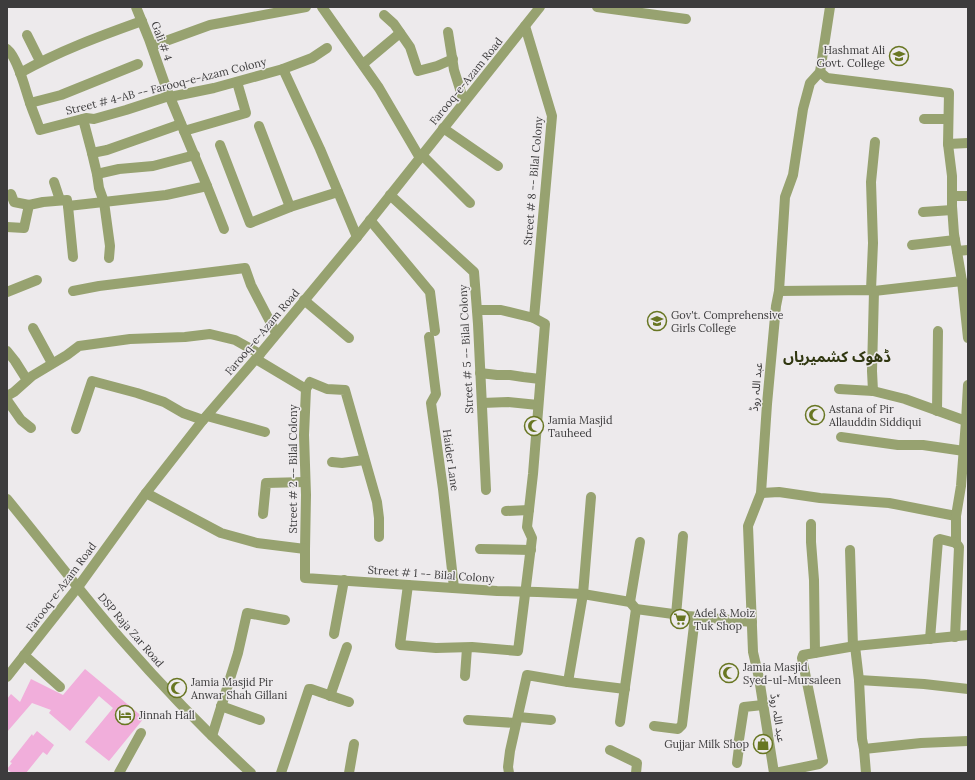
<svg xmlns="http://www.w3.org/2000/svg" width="975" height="780" viewBox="0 0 975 780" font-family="Lora,'Noto Sans Arabic',serif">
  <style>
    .building { fill: #f1aedb }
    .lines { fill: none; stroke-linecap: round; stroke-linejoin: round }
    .minor { stroke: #97a270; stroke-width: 10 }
    .labels { text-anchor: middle; stroke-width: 3; stroke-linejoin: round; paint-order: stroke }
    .street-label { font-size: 11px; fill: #3d3c3d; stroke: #edeaec }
    .poi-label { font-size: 11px; fill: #3d3c3d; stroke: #edeaec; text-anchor: start }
    .district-label { font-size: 15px; font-weight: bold; fill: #303710; stroke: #edeaec }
  </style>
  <rect width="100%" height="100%" fill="#edeaec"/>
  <g class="building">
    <path d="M85 669 144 718 109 761 85 742 113 708 99 696 70 731 49 713 51 710 32 703 7 732V699L11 694 20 702 31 679 63 695Z"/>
    <path d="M37 731 54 745 47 755 43 752 26 773H12L7 769 12 763 10 762 32 734 33 736Z"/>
  </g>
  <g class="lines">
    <g class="minor">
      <path d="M322 7 379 88 420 158"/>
      <path d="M597 7 686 19"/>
      <path d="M384 15 394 24 410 47 418 71 437 66 453 59"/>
      <path d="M525 26 552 116 534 318"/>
      <path d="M448 32 454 70 464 102"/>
      <path d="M27 35 40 61"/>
      <path d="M152 46 210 25 306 7"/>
      <path d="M7 49C18 58 25 89 30 103 33 112 37 121 40 130L86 118 94 119 126 110 166 97H170L214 88 283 69 320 149 357 237"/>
      <path d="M363 64 400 33"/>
      <path d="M283 69 312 58 327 48"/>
      <path d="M820 72 827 78 949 93 948 144 952 176V206L954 234 962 281 968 338"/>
      <path d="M20 73C59 51 100 36 142 21"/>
      <path d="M30 103 61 95 138 64"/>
      <path d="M83 119 92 153 97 174 99 188 104 202 110 246 109 258"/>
      <path d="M924 119H948"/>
      <path d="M259 126 290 207"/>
      <path d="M443 128 498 166"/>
      <path d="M184 131 246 113 237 82"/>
      <path d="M948 144 968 143"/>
      <path d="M220 145 250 223 290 207 338 192"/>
      <path d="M92 153 107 150 181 124"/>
      <path d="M422 155 470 203"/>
      <path d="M97 174 119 169 153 166 195 155"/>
      <path d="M54 182 60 200"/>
      <path d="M207 186 224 229"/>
      <path d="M11 194 14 202 29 205"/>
      <path d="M390 195 474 272 478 324 486 490"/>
      <path d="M952 196H968"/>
      <path d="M68 206 73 257"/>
      <path d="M923 212 952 210"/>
      <path d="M370 220 430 292 435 331"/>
      <path d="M7 227 24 228 29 205 43 202 67 200 68 206 166 195 207 186 167 90 149 39 136 7"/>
      <path d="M912 245 955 240"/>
      <path d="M957 251 968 250"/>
      <path d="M871 290 873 243 871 182 875 142"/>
      <path d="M73 291 99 286 245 268 251 285 276 333"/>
      <path d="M779 291 871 290 874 291 962 281"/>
      <path d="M7 292 37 280"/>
      <path d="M304 300 349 338"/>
      <path d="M33 328 52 363"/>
      <path d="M429 337 436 394 431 403 443 489 454 588"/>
      <path d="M7 351 15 361 27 380"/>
      <path d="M256 359 306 389 304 435 306 495 305 549"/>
      <path d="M480 373 497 375H510L523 377 540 379"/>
      <path d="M306 389 310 382 327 389 345 390 377 502 379 518V537"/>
      <path d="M839 389 873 391 905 399 966 421"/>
      <path d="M873 391 872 371 874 291"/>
      <path d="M7 396 14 392 32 376 67 355 79 346 130 339 185 337 210 334 235 340 260 354"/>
      <path d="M7 400 21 420 31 428"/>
      <path d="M482 403 508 402 538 405"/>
      <path d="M937 411 938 331"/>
      <path d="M207 416 265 432"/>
      <path d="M76 429 92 381 137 393 164 402 183 413 203 420"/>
      <path d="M841 437 898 445H923L964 451"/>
      <path d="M332 462 342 463 364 460"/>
      <path d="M146 493 221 533 257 543 305 549V578L497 591 538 592 583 594 630 602 636 609 688 616 752 622"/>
      <path d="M761 493 779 492 820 498 889 503 956 516"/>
      <path d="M7 499C45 545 81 593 120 638 161 685 205 731 251 773"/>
      <path d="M506 511 529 510"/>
      <path d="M263 514 266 483 305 482"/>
      <path d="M811 524V542L814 580 815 653"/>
      <path d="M480 549 531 550"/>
      <path d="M850 550 853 647"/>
      <path d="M408 585 400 645 436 648 472 647 518 651 532 538 527 527 533 474 545 324 534 318 501 310H477"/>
      <path d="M630 602 640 542"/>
      <path d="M676 615 683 536"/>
      <path d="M334 634 344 580"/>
      <path d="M955 637 959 547 956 543V516L961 486 966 421 968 385"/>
      <path d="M930 639 938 540 940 539 956 543"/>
      <path d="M855 646 859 680 862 739 864 749 866 773"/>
      <path d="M24 655 60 687"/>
      <path d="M465 676 467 648"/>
      <path d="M7 677 78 587 146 493 203 420 260 354 357 237 540 7"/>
      <path d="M859 680 924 684 968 689"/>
      <path d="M568 682 583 594 591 497"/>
      <path d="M330 696 347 647"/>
      <path d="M221 706 260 720"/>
      <path d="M518 717 551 720"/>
      <path d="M468 720 516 723"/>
      <path d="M620 722 636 609"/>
      <path d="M654 726 678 729 682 725 695 617"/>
      <path d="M212 736 238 653 247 613 285 620"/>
      <path d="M864 749 921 743 968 741"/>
      <path d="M610 750 637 763 636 773"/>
      <path d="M737 763 739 747 738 746 744 707 763 705"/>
      <path d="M119 773 141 733"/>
      <path d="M281 773 309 689H311L349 702"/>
      <path d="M349 773 354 744"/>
      <path d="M509 773 508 767 510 751 527 675 568 682 625 689"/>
      <path d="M774 773 759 678 753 652 748 526 761 493 767 404 776 306 779 291 785 197 793 175 803 109 810 83 820 72 830 7"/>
      <path d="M775 773 819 764 823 761 802 658 803 655 855 646 968 635"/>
    </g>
  </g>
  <defs>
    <g id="university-ring" transform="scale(1)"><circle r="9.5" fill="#edeaec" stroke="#687622" stroke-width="1.5"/><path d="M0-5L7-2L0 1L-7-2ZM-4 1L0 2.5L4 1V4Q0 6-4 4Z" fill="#687622"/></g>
    <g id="mosque-ring" transform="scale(1)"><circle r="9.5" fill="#edeaec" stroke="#687622" stroke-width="1.5"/><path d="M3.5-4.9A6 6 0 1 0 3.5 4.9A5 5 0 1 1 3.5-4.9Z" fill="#687622"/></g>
    <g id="supermarket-ring" transform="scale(1)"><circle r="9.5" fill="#edeaec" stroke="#687622" stroke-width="1.5"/><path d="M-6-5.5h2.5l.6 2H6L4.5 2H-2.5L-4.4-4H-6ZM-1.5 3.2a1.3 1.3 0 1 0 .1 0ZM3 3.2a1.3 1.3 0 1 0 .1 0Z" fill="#687622"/></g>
    <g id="hotel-ring" transform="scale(1)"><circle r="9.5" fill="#edeaec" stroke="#687622" stroke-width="1.5"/><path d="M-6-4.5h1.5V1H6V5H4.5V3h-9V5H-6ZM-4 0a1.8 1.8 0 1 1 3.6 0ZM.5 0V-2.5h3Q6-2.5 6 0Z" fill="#687622"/></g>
    <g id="shop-ring" transform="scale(1)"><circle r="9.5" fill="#edeaec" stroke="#687622" stroke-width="1.5"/><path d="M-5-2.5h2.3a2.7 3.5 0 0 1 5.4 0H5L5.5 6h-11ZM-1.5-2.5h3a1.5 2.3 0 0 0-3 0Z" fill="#687622"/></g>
  </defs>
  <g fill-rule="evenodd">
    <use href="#university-ring" x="899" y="56"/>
    <use href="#university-ring" x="657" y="321"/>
    <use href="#mosque-ring" x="815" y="415"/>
    <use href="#mosque-ring" x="534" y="426"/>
    <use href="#supermarket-ring" x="680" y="619"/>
    <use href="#mosque-ring" x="729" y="673"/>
    <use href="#mosque-ring" x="177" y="688"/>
    <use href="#hotel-ring" x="125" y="715"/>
    <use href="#shop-ring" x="763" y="744"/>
  </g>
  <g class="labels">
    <g class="street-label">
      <text transform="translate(162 41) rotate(70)" y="4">Gali # 4</text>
      <text transform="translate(466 81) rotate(-51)" y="4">Farooq-e-Azam Road</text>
      <text transform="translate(166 86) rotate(-14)" y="4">Street # 4-AB -- Farooq-e-Azam Colony</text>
      <text transform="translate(533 181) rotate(-85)" y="4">Street # 8 -- Bilal Colony</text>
      <text transform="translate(262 332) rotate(-50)" y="4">Farooq-e-Azam Road</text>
      <text transform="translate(466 349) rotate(-93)" y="4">Street # 5 -- Bilal Colony</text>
      <text transform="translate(756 387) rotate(-85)" y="4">عبد اللہ روڈ</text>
      <text transform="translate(451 460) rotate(82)" y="4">Haider Lane</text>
      <text transform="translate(293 469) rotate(-90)" y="4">Street # 2 -- Bilal Colony</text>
      <text transform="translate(431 574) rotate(4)" y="4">Street # 1 -- Bilal Colony</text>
      <text transform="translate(61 587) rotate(-53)" y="4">Farooq-e-Azam Road</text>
      <text transform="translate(131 630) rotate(49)" y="4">DSP Raja Zar Road</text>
      <text transform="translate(778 718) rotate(81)" y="4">عبد اللہ روڈ</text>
    </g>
    <g class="poi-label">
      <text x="885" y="54" text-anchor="end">Hashmat Ali<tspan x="885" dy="13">Govt. College</tspan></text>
      <text x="671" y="319">Gov't. Comprehensive<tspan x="671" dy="13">Girls College</tspan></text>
      <text x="829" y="413">Astana of Pir<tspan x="829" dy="13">Allauddin Siddiqui</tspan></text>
      <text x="548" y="424">Jamia Masjid<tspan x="548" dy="13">Tauheed</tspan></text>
      <text x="694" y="617">Adel &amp; Moiz<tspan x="694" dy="13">Tuk Shop</tspan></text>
      <text x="743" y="671">Jamia Masjid<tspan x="743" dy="13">Syed-ul-Mursaleen</tspan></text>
      <text x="191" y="686">Jamia Masjid Pir<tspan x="191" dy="13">Anwar Shah Gillani</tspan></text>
      <text x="139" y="719">Jinnah Hall</text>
      <text x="749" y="748" text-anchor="end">Gujjar Milk Shop</text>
    </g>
    <g class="district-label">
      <text x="837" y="362">ڈھوک کشمیریاں</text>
    </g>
  </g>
  <rect width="975" height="780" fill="none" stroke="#3d3c3d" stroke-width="16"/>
</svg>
